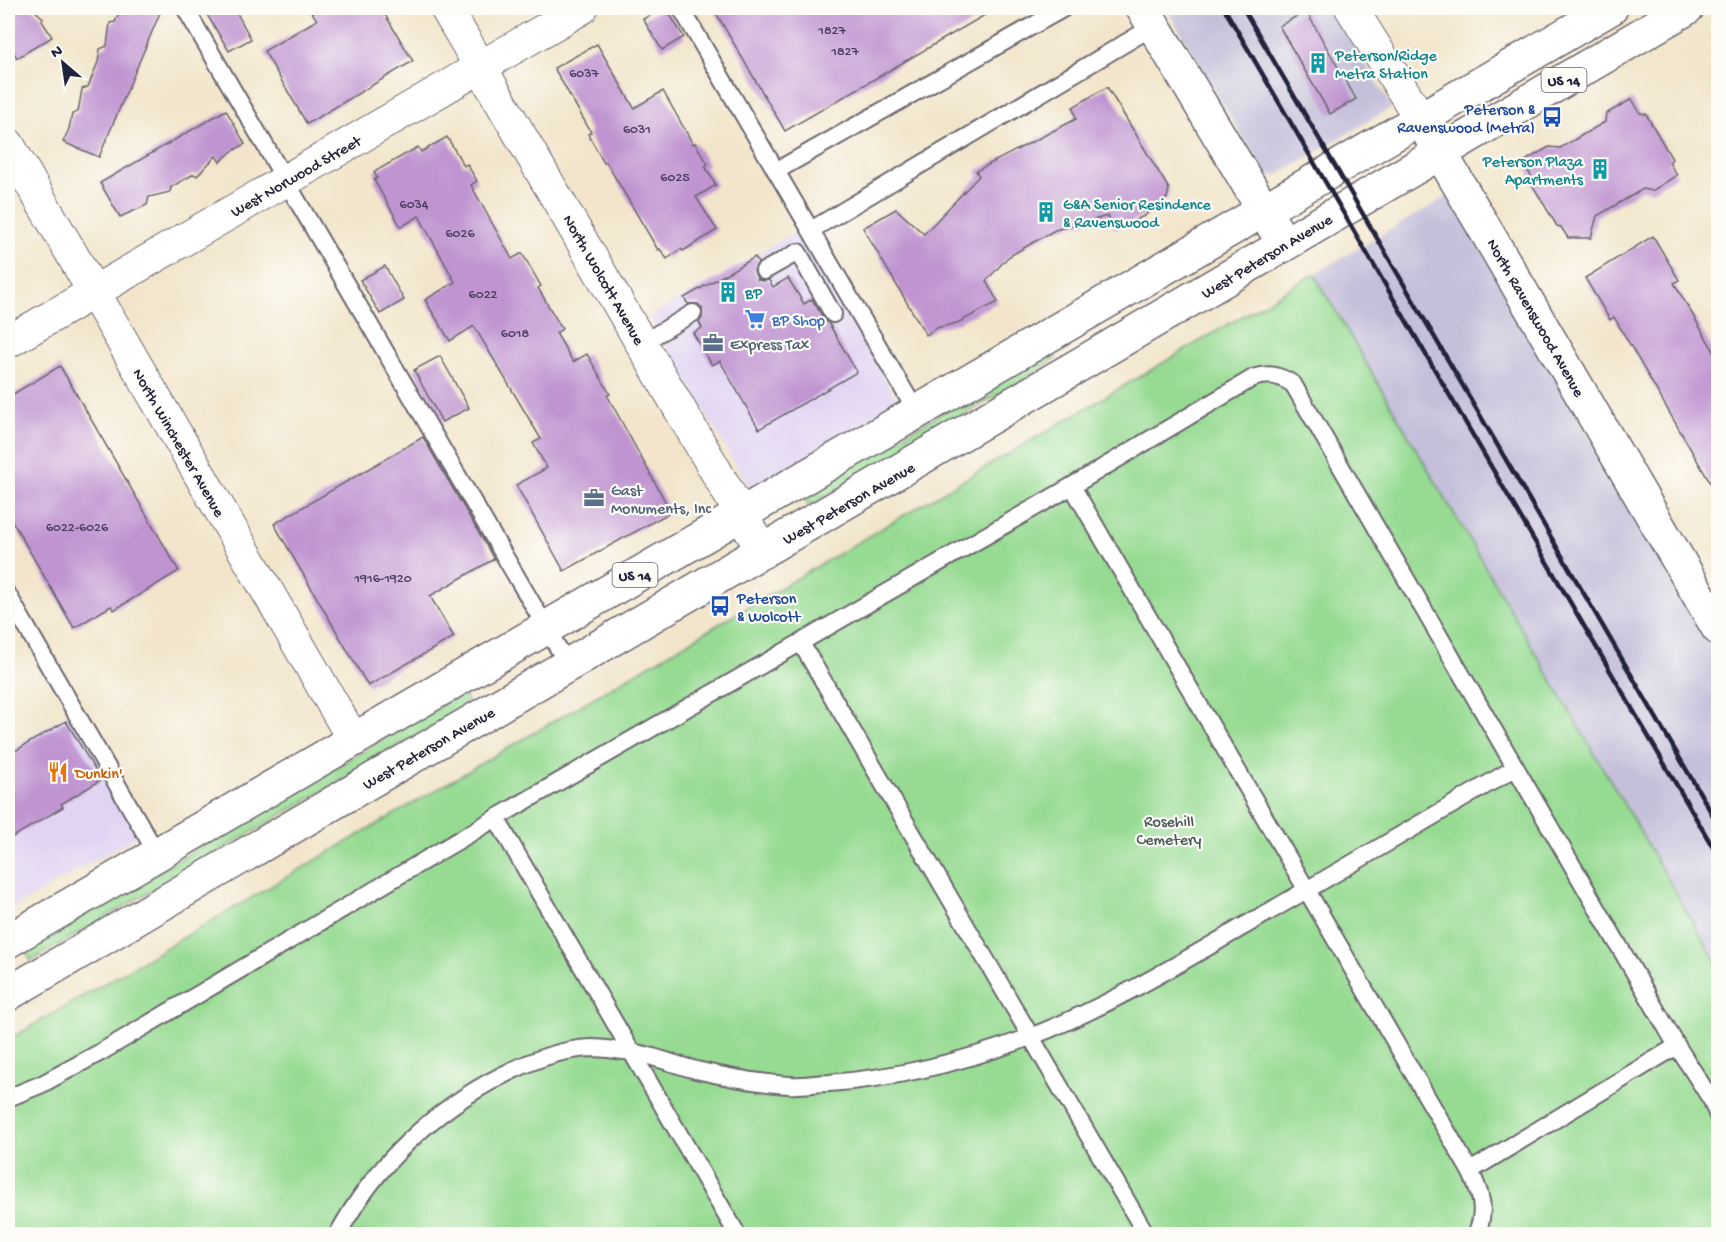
<svg xmlns="http://www.w3.org/2000/svg" width="1726" height="1242" viewBox="0 0 1726 1242" font-family="'Gochi Hand',sans-serif">
  <style>
    .built { fill: #e1d4f3 }
    .industrial { fill: #c5c0da }
    .green { fill: #97db93; stroke: #5c7e67; stroke-width: 1.5 }
    .building { fill: #bf94d1 }
    .lines { fill: none; stroke-linecap: round; stroke-linejoin: round }
    .lane-casing { stroke: #6b666d; stroke-width: 20 }
    .street-casing { stroke: #6b666d; stroke-width: 34 }
    .secondary-casing { stroke: #6b666d; stroke-width: 36 }
    .primary-casing { stroke: #6b666d; stroke-width: 36 }
    .lane { stroke: #fff; stroke-width: 16 }
    .street { stroke: #fff; stroke-width: 32 }
    .secondary { stroke: #fff; stroke-width: 33 }
    .primary { stroke: #fff; stroke-width: 33 }
    .rail { stroke: #22223b; stroke-width: 4.5 }
    .labels { text-anchor: middle; stroke-width: 4.5; stroke-linejoin: round; paint-order: stroke }
    .number-label { font-size: 14px; fill: #493e60 }
    .shield { fill: #fdfcf7; stroke: #646373; stroke-width: 1.5 }
    .shield-label { font-size: 15px; font-weight: bold; fill: #22223b }
    .culture-label { font-size: 16px; fill: #0d838f; stroke: #fdfcf7; text-anchor: start }
    .transit-label { font-size: 16px; fill: #164399; stroke: #fdfcf7; text-anchor: end }
    .street-label { font-size: 16px; fill: #22223b; stroke: #fdfcf7 }
    .shop-label { font-size: 16px; fill: #366cbe; stroke: #fdfcf7; text-anchor: start }
    .service-label { font-size: 16px; fill: #4e5e75; stroke: #fdfcf7; text-anchor: start }
    .food-label { font-size: 16px; fill: #c56008; stroke: #fdfcf7; text-anchor: start }
    .park-label { font-size: 16px; fill: #455a55; stroke: #fdfcf7 }
  </style>
  <rect width="100%" height="100%" fill="#fdfcf7"/>
  <filter id="ink" filterUnits="userSpaceOnUse"><feTurbulence type="fractalNoise" baseFrequency=".0167" numOctaves="2"/><feDisplacementMap in="SourceGraphic" scale="12" xChannelSelector="R" yChannelSelector="G"/><feConvolveMatrix kernelMatrix="1 2 1 2 8 2 1 2 1" color-interpolation-filters="sRGB"/></filter>
  <filter id="wash" filterUnits="userSpaceOnUse"><feTurbulence type="fractalNoise" baseFrequency=".008" numOctaves="4" result="noise"/><feDisplacementMap in="SourceGraphic" scale="24" xChannelSelector="R" yChannelSelector="G"/><feGaussianBlur stdDeviation="1.35" result="paint"/><feColorMatrix in="noise" values="0 0 0 0 0 0 0 0 0 0 0 0 0 0 0 0 0 1.4 0 .05"/><feComposite in="paint" operator="in"/></filter>
  <g filter="url(#wash)">
    <rect width="100%" height="100%" fill="#f2e5cb"/>
    <g class="built">
      <path d="M799 230 899 403 753 487 748 485 649 317Z"/>
      <path d="M71 713 140 834 8 911V750Z"/>
    </g>
    <g class="industrial">
      <path d="M1166 8H1332L1392 107 1278 175 1272 176 1264 173Z"/>
      <path d="M1450 195 1718 659V965L1314 274Z"/>
    </g>
    <g class="green">
      <path d="M1314 274 1718 965V1234H8V1040L590 700Z"/>
      <path d="M1051 349 1056 358 1026 378 809 506 801 495Z"/>
      <path d="M462 693 468 702 434 726 31 961 25 950Z"/>
    </g>
    <g id="blocks">
      <g class="building">
        <path d="M8 8H32L43 18 42 21 52 37 17 58 8 42Z"/>
        <path d="M121 8H162L99 157 63 142 69 129 72 114 78 112 82 89 88 87 98 62 100 49 107 46 110 23 115 22Z"/>
        <path d="M203 8H234L251 39 229 51Z"/>
        <path d="M309 8H381L413 61 307 124 264 51 317 20Z"/>
        <path d="M663 8H666L684 37 662 50 643 19Z"/>
        <path d="M713 8H997L785 131Z"/>
        <path d="M1306 11 1356 99 1330 114 1279 26Z"/>
        <path d="M597 44 634 108 663 91 693 144 695 143 708 164 705 166 716 185 696 197 717 230 683 251 681 249 667 259 660 249 658 250 606 162 604 163 588 134 591 132 554 68Z"/>
        <path d="M1107 87 1169 189 1167 198 1144 216 1115 229 1108 216 1055 230 1008 257 986 281 998 302 957 323 936 328 926 335 863 228 896 209 924 234 979 176 976 171 1076 119 1073 107Z"/>
        <path d="M1632 99 1640 113 1646 114 1672 159 1669 163 1677 175 1652 191 1643 189 1597 216 1591 238H1568L1561 227 1557 226 1530 181 1531 176 1523 162 1549 147 1560 148 1605 122 1606 114Z"/>
        <path d="M226 110 245 144 231 152 220 162 216 156 197 176 194 174 171 187 170 192 149 197 147 205 120 217 100 183Z"/>
        <path d="M447 137 464 166 467 164 477 181 471 185 512 259 522 253 541 286 538 288 562 329 556 333 573 362 587 354 610 394 607 395 671 512 564 571 516 485 547 468 533 443 541 439 474 326 450 341 425 300 455 282 419 216 401 227 374 180 377 178 374 172 418 147 421 152Z"/>
        <path d="M1653 236 1679 280 1674 283 1719 360V498L1614 317 1610 320 1585 278Z"/>
        <path d="M755 257 758 262 754 271 758 280 763 281 769 280 773 287 788 278 804 304 812 299 824 319 829 324 857 372 759 429 720 361 712 365 693 333 702 328 699 322 702 318V308L698 304H688L684 298Z"/>
        <path d="M385 266 404 300 380 314 360 280Z"/>
        <path d="M440 356 469 408 442 422 414 370Z"/>
        <path d="M60 366 179 571 114 610 111 606 74 628 8 514V397Z"/>
        <path d="M423 437 494 559 430 596 454 637 368 686 274 524Z"/>
        <path d="M66 721 101 780 61 804 63 807 8 840V755Z"/>
      </g>
    </g>
  </g>
  <g filter="url(#ink)">
    <use href="#blocks" fill-opacity="0" stroke="#6b666d" stroke-width="1.5"/>
    <g class="lines">
      <g class="lane-casing">
        <g id="lane">
          <path d="M185 8 568 665"/>
          <path d="M681 8 916 411"/>
          <path d="M776 171 1064 8"/>
          <path d="M811 230 1154 26"/>
          <path d="M764 271 798 252 833 314"/>
          <path d="M642 343 693 313"/>
          <path d="M1072 486 1470 1171"/>
          <path d="M8 595 157 854"/>
          <path d="M801 643 1146 1234"/>
          <path d="M496 818 737 1234"/>
          <path d="M8 1098 42 1084 101 1052 496 818 1072 486 1253 378C1270 373 1278 375 1293 384L1677 1046 1712 1101 1718 1116"/>
          <path d="M338 1234C375 1165 433 1110 503 1075 531 1061 560 1049 592 1048 603 1048 615 1050 625 1051 649 1054 673 1064 696 1070 726 1077 758 1083 789 1085 802 1086 816 1083 829 1083 898 1078 966 1061 1030 1037 1105 1008 1175 966 1244 926 1335 874 1425 821 1515 768"/>
          <path d="M1476 1234C1487 1211 1481 1193 1470 1171L1677 1046"/>
        </g>
      </g>
      <g class="street-casing">
        <g id="street">
          <path d="M446 8 763 552"/>
          <path d="M1351 8 1420 118"/>
          <path d="M8 144 353 739"/>
          <path d="M8 342 582 8"/>
        </g>
      </g>
      <g class="secondary-casing">
        <g id="secondary">
          <path d="M1143 8 1284 244"/>
          <path d="M1420 118 1718 628"/>
        </g>
      </g>
      <g class="primary-casing">
        <g id="primary">
          <path d="M8 941 1611 8"/>
          <path d="M8 994 1687 8"/>
        </g>
      </g>
      <use href="#lane" class="lane"/>
      <use href="#street" class="street"/>
      <use href="#secondary" class="secondary"/>
      <use href="#primary" class="primary"/>
      <g class="rail">
        <path d="M1224 8 1718 856"/>
        <path d="M1243 8 1718 824"/>
      </g>
    </g>
  </g>
  <defs>
    <g id="building-bare" transform="scale(1.62)"><path d="M-4-6H4V6H1V3H-1V6H-4ZM-2.5-4.3h1.7v1.8h-1.7ZM.8-4.3h1.7v1.8H.8ZM-2.5-1h1.7V.8h-1.7ZM.8-1h1.7V.8H.8Z" fill="#0f9aa8" stroke="#fdfcf7" stroke-width="2.5" paint-order="stroke"/></g>
    <g id="bus-bare" transform="scale(1.62)"><path d="M-5-6H5V4H4V6H2V4H-2V6H-4V4H-5ZM-3.5-4V0h7V-4ZM-3.5 1.2v1.5H-2V1.2ZM2 1.2v1.5H3.5V1.2Z" fill="#1a4fb4" stroke="#fdfcf7" stroke-width="2.5" paint-order="stroke"/></g>
    <g id="supermarket-bare" transform="scale(1.62)"><path d="M-6-5.5h2.5l.6 2H6L4.5 2H-2.5L-4.4-4H-6ZM-1.5 3.2a1.3 1.3 0 1 0 .1 0ZM3 3.2a1.3 1.3 0 1 0 .1 0Z" fill="#3f7fe0" stroke="#fdfcf7" stroke-width="2.5" paint-order="stroke"/></g>
    <g id="office-bare" transform="scale(1.62)"><path d="M-6-3h4V-5.5h4V-3h4V5H-6ZM-1-4.5V-3h2v-1.5ZM-6 0V1H6V0Z" fill="#5c6f8a" stroke="#fdfcf7" stroke-width="2.5" paint-order="stroke"/></g>
    <g id="restaurant-bare" transform="scale(1.62)"><path d="M-5-6h1v4h1v-4h1v4h1v-4h1v5L-1.5 .5V6h-2V.5L-5-1ZM5-6V6H3V1.5H1.5Q1.5-4 5-6Z" fill="#e8710a" stroke="#fdfcf7" stroke-width="2.5" paint-order="stroke"/></g>
  </defs>
  <g fill-rule="evenodd">
    <use href="#building-bare" x="1318" y="63"/>
    <use href="#bus-bare" x="1552" y="117"/>
    <use href="#building-bare" x="1600" y="169"/>
    <use href="#building-bare" x="1046" y="212"/>
    <use href="#building-bare" x="728" y="292"/>
    <use href="#supermarket-bare" x="755" y="319"/>
    <use href="#office-bare" x="713" y="343"/>
    <use href="#office-bare" x="594" y="498"/>
    <use href="#bus-bare" x="720" y="606"/>
    <use href="#restaurant-bare" x="58" y="772"/>
  </g>
  <g class="labels">
    <g class="number-label">
      <text x="832" y="34">1827</text>
      <text x="845" y="55">1827</text>
      <text x="584" y="77">6037</text>
      <text x="637" y="133">6031</text>
      <text x="675" y="181">6025</text>
      <text x="414" y="208">6034</text>
      <text x="460" y="237">6026</text>
      <text x="483" y="298">6022</text>
      <text x="515" y="337">6018</text>
      <text x="77" y="531">6022-6026</text>
      <text x="383" y="582">1916-1920</text>
    </g>
    <g class="shield">
      <rect x="1541.5" y="68" width="45" height="24" rx="4.5"/>
      <rect x="612.5" y="563" width="45" height="24" rx="4.5"/>
    </g>
    <g class="shield-label">
      <text x="1564" y="85">US 14</text>
      <text x="635" y="580">US 14</text>
    </g>
    <g class="culture-label">
      <text x="1335" y="60">Peterson/Ridge<tspan x="1335" dy="18">Metra Station</tspan></text>
      <text x="1583" y="166" text-anchor="end">Peterson Plaza<tspan x="1583" dy="18">Apartments</tspan></text>
      <text x="1063" y="209">G&amp;A Senior Resindence<tspan x="1063" dy="18">&amp; Ravenswood</tspan></text>
      <text x="745" y="298">BP</text>
    </g>
    <g class="transit-label">
      <text x="1535" y="114">Peterson &amp;<tspan x="1535" dy="18">Ravenswood (Metra)</tspan></text>
      <text x="737" y="603" text-anchor="start">Peterson<tspan x="737" dy="18">&amp; Wolcott</tspan></text>
    </g>
    <g class="street-label">
      <text transform="translate(295 175) rotate(-30)" y="6">West Norwood Street</text>
      <text transform="translate(1266 255) rotate(-31)" y="6">West Peterson Avenue</text>
      <text transform="translate(605 279) rotate(60)" y="6">North Wolcott Avenue</text>
      <text transform="translate(1537 317) rotate(60)" y="6">North Ravenswood Avenue</text>
      <text transform="translate(180 442) rotate(60)" y="6">North Winchester Avenue</text>
      <text transform="translate(848 502) rotate(-30)" y="6">West Peterson Avenue</text>
      <text transform="translate(428 747) rotate(-30)" y="6">West Peterson Avenue</text>
    </g>
    <g class="shop-label">
      <text x="772" y="325">BP Shop</text>
    </g>
    <g class="service-label">
      <text x="730" y="349">Express Tax</text>
      <text x="611" y="495">Gast<tspan x="611" dy="18">Monuments, Inc</tspan></text>
    </g>
    <g class="food-label">
      <text x="75" y="778">Dunkin'</text>
    </g>
    <g class="park-label">
      <text x="1169" y="826">Rosehill<tspan x="1169" dy="18">Cemetery</tspan></text>
    </g>
  </g>
  <rect width="1726" height="1242" fill="none" stroke="#fdfcf7" stroke-width="30"/>
  <g transform="translate(63 63) rotate(331)" stroke="#fdfcf7" stroke-width="4.5" paint-order="stroke">
  <path d="M0-4.5L10 22L0 15L-10 22Z" fill="#22223b"/>
  <text y="-9" font-size="16" font-weight="bold" text-anchor="middle" fill="#22223b">N</text>
  </g>
</svg>
